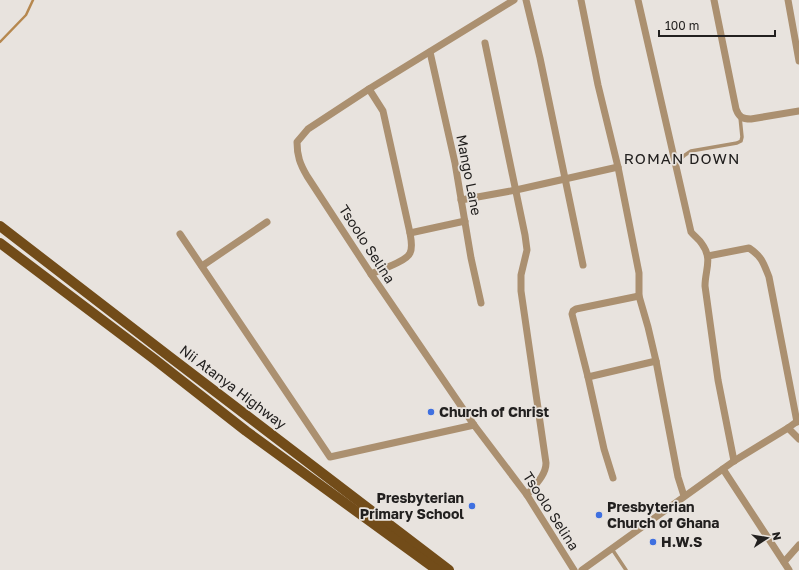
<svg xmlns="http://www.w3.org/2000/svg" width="799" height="570" viewBox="0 0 799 570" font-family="'Golos Text',sans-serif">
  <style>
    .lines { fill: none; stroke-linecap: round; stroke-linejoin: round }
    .stream { stroke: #b6884f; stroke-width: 2.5 }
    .lane { stroke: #ab9070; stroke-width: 3.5 }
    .street { stroke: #ab9070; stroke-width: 7 }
    .primary { stroke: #724c19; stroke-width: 10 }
    .poi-dot { fill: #3f70e0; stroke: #e8e3de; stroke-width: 1.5 }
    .labels { text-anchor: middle; stroke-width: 3.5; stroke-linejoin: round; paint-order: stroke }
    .street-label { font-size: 14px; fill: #22201f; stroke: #e8e3de }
    .poi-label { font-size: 14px; font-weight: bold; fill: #22201f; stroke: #e8e3de; text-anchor: start }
    .neighbourhood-label { font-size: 15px; letter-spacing: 1px; fill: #22201f; stroke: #e8e3de }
  </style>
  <rect width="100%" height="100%" fill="#e8e3de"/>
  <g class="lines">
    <path class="stream" d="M0 42 26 15 33 0"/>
    <g class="lane">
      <path d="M676 163 685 155 691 151 737 143 741 141 742 137 740 117"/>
      <path d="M612 549 626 570"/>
    </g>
    <g class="street">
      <path d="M514 0 369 89 308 129 297 142C297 156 300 164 307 176L371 274 474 425 527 495 574 570"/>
      <path d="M526 0 540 58 583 265"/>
      <path d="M581 0 598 85 618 167 639 273V296L648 327 656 361 678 477 684 496"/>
      <path d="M638 0 691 232C694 236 699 239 702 244 713 259 705 270 705 286L718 380 734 461"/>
      <path d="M714 0 736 109C739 117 742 119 751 119L799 111"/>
      <path d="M788 0 799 61"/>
      <path d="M485 43 525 235 527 250 521 275V291L546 463C546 475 535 485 527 495"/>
      <path d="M430 52 455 163 471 258 481 303"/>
      <path d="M369 89 383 111 410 233C411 239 413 247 410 253 407 261 380 270 371 274"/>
      <path d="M461 200 516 190 618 167"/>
      <path d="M410 233 465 221"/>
      <path d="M180 234 330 457 474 425"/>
      <path d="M708 256 749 248C762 257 763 262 769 277L797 422"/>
      <path d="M202 266 267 222"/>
      <path d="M588 377 656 361"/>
      <path d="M788 428 799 439"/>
      <path d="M723 469 789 570"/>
      <path d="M613 478 604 449 588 377 572 314 573 311 576 309 639 296"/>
      <path d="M784 562 799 545"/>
      <path d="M582 570 734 461 788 428 799 420"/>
    </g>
    <g class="primary">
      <path d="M0 226 170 357 449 570"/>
      <path d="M0 243 154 359 246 431 437 570"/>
    </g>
  </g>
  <g class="poi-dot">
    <circle cx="431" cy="412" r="4"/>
    <circle cx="472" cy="506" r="4"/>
    <circle cx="599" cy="515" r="4"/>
    <circle cx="653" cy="542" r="4"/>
  </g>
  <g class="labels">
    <g class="street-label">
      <text transform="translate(469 175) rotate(79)" y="5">Mango Lane</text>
      <text transform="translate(367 244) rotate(57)" y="5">Tsoolo Selina</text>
      <text transform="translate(233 387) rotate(37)" y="5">Nii Atanya Highway</text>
      <text transform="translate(551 511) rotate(57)" y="5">Tsoolo Selina</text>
    </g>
    <g class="poi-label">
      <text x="439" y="417">Church of Christ</text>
      <text x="464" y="503" text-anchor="end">Presbyterian<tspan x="464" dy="16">Primary School</tspan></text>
      <text x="607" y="512">Presbyterian<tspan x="607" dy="16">Church of Ghana</tspan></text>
      <text x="661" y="547">H.W.S</text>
    </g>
    <g class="neighbourhood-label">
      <text x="682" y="164">ROMAN DOWN</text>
    </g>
  </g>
  <g transform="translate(767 538) rotate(78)" stroke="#e8e3de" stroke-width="3" paint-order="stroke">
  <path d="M0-3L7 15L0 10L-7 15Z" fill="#22201f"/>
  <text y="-6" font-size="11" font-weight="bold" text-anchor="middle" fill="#22201f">N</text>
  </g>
  <path d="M659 30v6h116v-6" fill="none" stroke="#22201f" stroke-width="2"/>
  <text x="665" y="30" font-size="12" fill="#22201f" stroke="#e8e3de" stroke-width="3" paint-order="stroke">100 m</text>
</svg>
